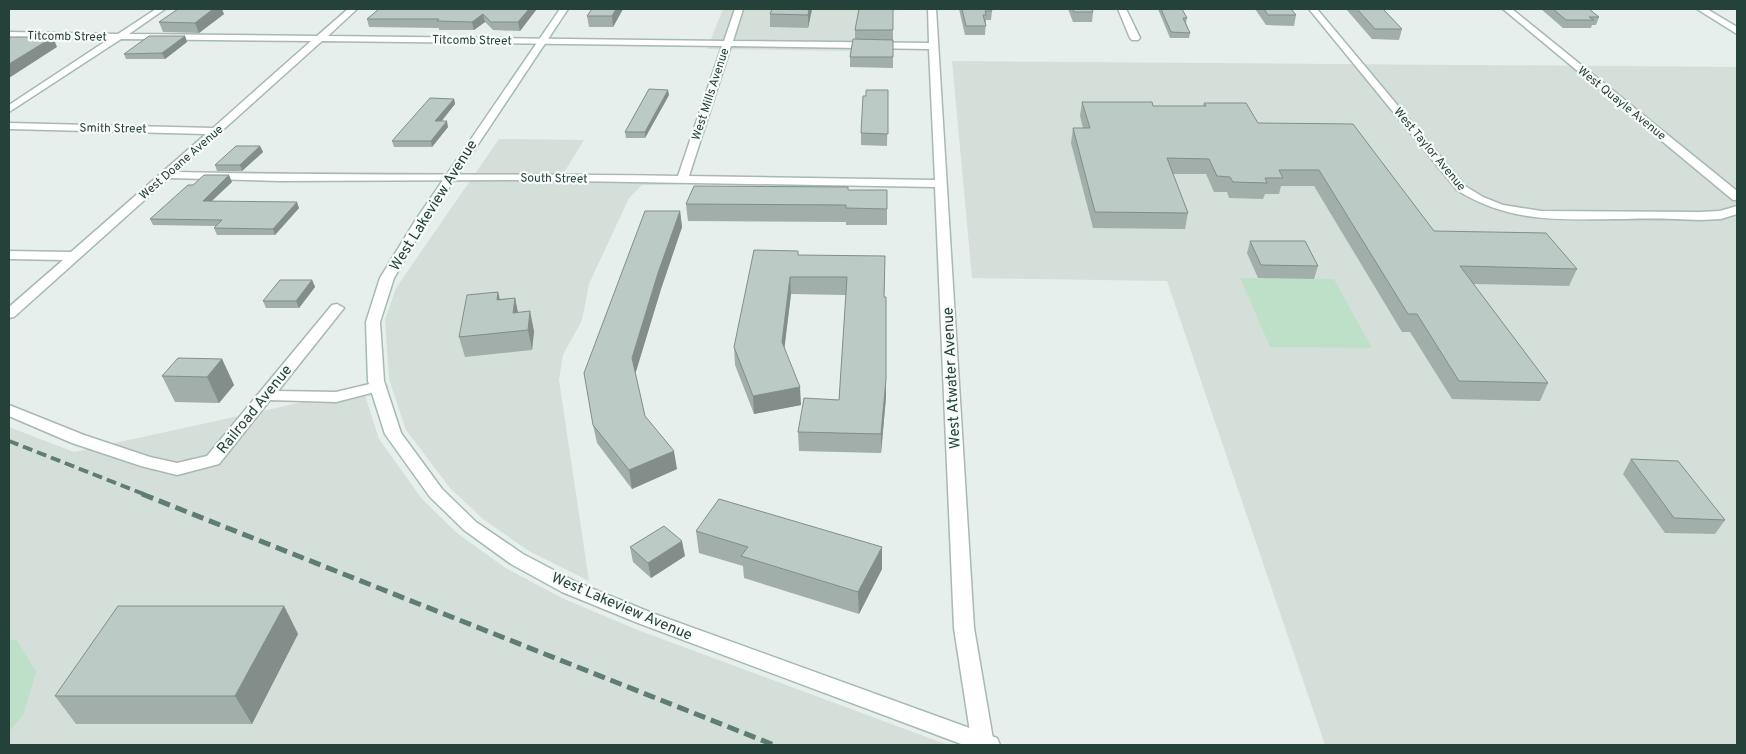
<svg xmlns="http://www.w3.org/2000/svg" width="1746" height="754" viewBox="0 0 1746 754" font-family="Overpass,sans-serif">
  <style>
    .built { fill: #d4dfda }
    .green { fill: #bfe0c8 }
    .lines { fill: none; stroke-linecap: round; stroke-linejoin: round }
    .street-casing { stroke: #a8b8b2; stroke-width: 3 }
    .secondary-casing { stroke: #a4bbb3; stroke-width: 3 }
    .street { fill: #fff; fill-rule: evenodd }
    .secondary { fill: #fff; fill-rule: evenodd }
    .rail-far1 { stroke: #5f7d75; stroke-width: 4; stroke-dasharray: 10 5; stroke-linecap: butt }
    .rail { stroke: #5f7d75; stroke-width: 5; stroke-dasharray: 12 6; stroke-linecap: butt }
    .wall { fill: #a1aea9 }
    .shaded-wall { fill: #838d89 }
    .building { fill: #bbcac4; stroke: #838d89 }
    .labels { text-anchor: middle; stroke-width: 4.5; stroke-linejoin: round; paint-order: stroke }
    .far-street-label { font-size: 12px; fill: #24423a; stroke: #f7fbf9 }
    .street-label { font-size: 15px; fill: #24423a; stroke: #f7fbf9 }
  </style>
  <rect width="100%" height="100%" fill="#e6efeb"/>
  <g class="built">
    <path d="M723 9H918L864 12 857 51 707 49Z"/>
    <path d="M952 61 1737 67V745H1325L1167 281 972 278Z"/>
    <path d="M499 139 584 140 560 179 684 185H642L629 198 589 284 582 320 563 355 559 380 589 581 529 551 483 519 450 488 406 430 389 379 385 320 396 288Z"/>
    <path d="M363 389 379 439 422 499 457 533 504 567 562 598 635 629 948 745H9V732L23 716 18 640 9 639V427L74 452Z"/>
  </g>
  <g class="green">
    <path d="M1240 278 1334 279 1372 348 1270 347Z"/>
    <path d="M9 639 17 640 36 672 23 716 9 732Z"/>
  </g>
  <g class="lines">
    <g class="street-casing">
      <g id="street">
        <path d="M156 9H165L129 34 317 36 348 9H357L328 36 724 41 735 9H743L733 41 929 43 928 9H936L974 628 994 745H972L954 628 935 187 514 180 280 181 169 178 14 317 9 318V307L63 260 9 259V251L71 252 206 134 9 129V123L213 128 311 41 121 39 9 112V105L109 39 9 38V32L118 34ZM322 41 722 46 678 176C510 173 343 176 176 172ZM731 46 929 49 935 180 689 176Z"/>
        <path d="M1118 9H1126L1140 38 1138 40H1132L1130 38Z"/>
        <path d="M1309 9H1317L1465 186 1483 197 1503 205 1541 211 1700 212 1720 211 1737 206V214L1721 219 1700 220C1676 219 1651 218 1627 219 1566 219 1512 225 1457 190Z"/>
        <path d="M1503 9H1512L1737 191V200H1733Z"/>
        <path d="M337 304 344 308 278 391 336 392 378 382 383 384 386 387 383 390 336 402 270 400 219 464 177 475 141 466 72 443 9 416V405L84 435 150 457 177 463 207 456 332 305Z"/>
      </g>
    </g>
    <g class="secondary-casing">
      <g id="secondary">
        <path d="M560 9H568L427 221 394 278 380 322 384 381 401 433 442 489 476 522 523 554 576 582 652 613 997 738 1000 745H964L638 623 562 592 511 564 464 530 430 497 385 434 368 381 366 322 380 278 415 221Z"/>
        <path d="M1697 9H1707L1737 27V34Z"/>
      </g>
    </g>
    <use href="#street" class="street"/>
    <use href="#secondary" class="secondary"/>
    <path class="rail-far1" d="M9 441 146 495"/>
    <path class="rail" d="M142 494 774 745"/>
  </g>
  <g class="wall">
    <path d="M379 9H535L536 10 520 31 493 30 485 22 474 30H439V28L369 27 367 19Z"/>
    <path d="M623 9 613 27H589L587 16Z"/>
    <path d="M772 9H812L808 28 770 27V14Z"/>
    <path d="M893 9V68L850 67V57L855 39V30Z"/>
    <path d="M959 9H991L992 11 991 20H986L985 35H965Z"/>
    <path d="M1068 9H1092L1093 12 1092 22H1073Z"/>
    <path d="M1158 9H1182L1187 18 1186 23 1190 33 1189 38H1170Z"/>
    <path d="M1255 9H1291L1296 15 1294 26 1266 25Z"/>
    <path d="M1346 9H1383L1402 29 1399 40 1372 39Z"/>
    <path d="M1541 9H1589L1599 17 1596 25H1592L1591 28H1563Z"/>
    <path d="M224 14 199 33 163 32 159 22Z"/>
    <path d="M185 36 187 42 165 59H126L124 54Z"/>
    <path d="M888 90 887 146 861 145V133L866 96Z"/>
    <path d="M669 95 645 138H626L625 132Z"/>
    <path d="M454 99 455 104 442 121 448 127 432 147H394L392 141Z"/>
    <path d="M1082 102 1153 106H1203L1204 103 1258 123 1434 231 1577 269 1569 286 1473 284 1548 383 1540 401 1452 399 1410 332H1402L1314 186H1281L1279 194H1265L1263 199 1229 198 1227 192H1214L1206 174H1173L1188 213 1185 229 1093 228 1071 143 1073 128H1083L1080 116Z"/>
    <path d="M260 146 263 152 242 171H217L215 165Z"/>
    <path d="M232 182 212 201 299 208 275 235H217L214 228 216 226 153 225 150 219 193 185Z"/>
    <path d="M848 190H887V225H846V222L688 221 686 204Z"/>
    <path d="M680 211 682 227 661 289 635 373 645 416 677 469 632 489 597 443 593 425Z"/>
    <path d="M1250 241 1318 266 1314 279 1258 278 1247 253Z"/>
    <path d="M798 255 885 273 884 297 886 397 881 453 799 451 798 432 839 400 846 295 791 294 784 348 801 405 754 414 735 365 734 347Z"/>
    <path d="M312 280 315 287 299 308H266L263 301Z"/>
    <path d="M515 298 518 312 534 331 532 350 465 357 459 337 500 299Z"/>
    <path d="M222 359 234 385 219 403 175 402 162 376Z"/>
    <path d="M1631 459 1725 520 1715 534 1665 533 1623 474Z"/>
    <path d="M696 531 882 569 859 614 744 578 743 566 699 553Z"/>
    <path d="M630 547 685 556 651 578 633 562Z"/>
    <path d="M284 606 298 634 252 724H76L55 696Z"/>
  </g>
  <g class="shaded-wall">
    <path d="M213 9H222L224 14 199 33 195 23Z"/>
    <path d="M529 9H535L536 10 520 31 518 22Z"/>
    <path d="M616 9H623L613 27 612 16Z"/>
    <path d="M809 9H812L808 28V15Z"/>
    <path d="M483 14 485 22 474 30 472 22Z"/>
    <path d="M185 36 187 42 165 59 162 53Z"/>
    <path d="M53 37 57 47 9 78V64Z"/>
    <path d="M668 90 669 95 645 138V132Z"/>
    <path d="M454 99 455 104 437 126 435 121Z"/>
    <path d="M447 121 448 127 432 147 431 141Z"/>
    <path d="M260 146 263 152 242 171 240 165Z"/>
    <path d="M229 175 232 182 205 207 203 201Z"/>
    <path d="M297 202 299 208 275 235 273 229Z"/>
    <path d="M680 211 682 227 661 289 635 375 632 358 658 273Z"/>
    <path d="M790 277 791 294 783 360 782 342Z"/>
    <path d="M312 280 315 287 299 308 296 301Z"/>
    <path d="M498 292 503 311 497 300Z"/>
    <path d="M515 298 519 318 513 313Z"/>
    <path d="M530 311 534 331 532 350 528 330Z"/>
    <path d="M222 359 234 385 219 403 207 377Z"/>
    <path d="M886 379V397L881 453V434Z"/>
    <path d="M800 387 801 405 754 414 753 396Z"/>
    <path d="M674 451 677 469 632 489 629 470Z"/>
    <path d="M682 541 685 556 651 578 648 563Z"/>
    <path d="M882 547V569L859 614 858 592Z"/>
    <path d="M284 606 298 634 252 724 235 696Z"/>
  </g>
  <g class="building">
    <path d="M178 9H213L195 23 159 22Z"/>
    <path d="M379 9H529L518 22H491L483 14 472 22 437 21 439 19H367Z"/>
    <path d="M592 9H616L612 16H587Z"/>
    <path d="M772 9H809L808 15 770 14Z"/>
    <path d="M859 9H893V30H855Z"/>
    <path d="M962 9H991L992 11H985L986 15H983L986 26H966Z"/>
    <path d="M1073 9H1092L1093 12H1074Z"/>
    <path d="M1161 9H1182L1187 18H1183L1190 33 1171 32Z"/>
    <path d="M1264 9H1291L1296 15H1268Z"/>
    <path d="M1357 9H1383L1402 29H1375Z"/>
    <path d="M1553 9H1589L1599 17H1589L1594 20H1566Z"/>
    <path d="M149 36H185L162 53 124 54Z"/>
    <path d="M9 37H53L9 64Z"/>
    <path d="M853 39 893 40V57H850Z"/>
    <path d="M649 89 668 90 645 132H625Z"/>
    <path d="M866 90H888V134L861 133 863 96H866Z"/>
    <path d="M430 98 454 99 435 121H447L431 141H392Z"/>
    <path d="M1082 102H1152L1153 106H1206L1204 103H1246L1258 123 1353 124 1434 231 1546 233 1577 269 1460 266 1548 383 1459 381 1417 314H1408L1319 170H1279L1283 178H1265L1267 183 1233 182 1230 177 1217 176 1209 159 1167 158 1188 213 1095 212 1073 128H1090Z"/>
    <path d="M236 146H260L240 165H215Z"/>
    <path d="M204 175H229L203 201 297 202 273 229 214 228 222 220 150 219 188 185H193Z"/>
    <path d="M694 186 848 187V190H887V209L846 208V205L686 204Z"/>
    <path d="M645 211H680L658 273 632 358 645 416 674 451 629 470 593 425 584 373Z"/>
    <path d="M1250 241H1305L1318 266 1261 265Z"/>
    <path d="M754 250 798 251V255L885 256 884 297H886V379L881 434 798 432 804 398 839 400 847 277H790L782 342 800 387 753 396 734 347Z"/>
    <path d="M280 280H312L296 301H263Z"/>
    <path d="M498 292 497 300 515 298 513 313 530 311 528 330 459 337 467 295Z"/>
    <path d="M178 358 222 359 207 377 162 376Z"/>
    <path d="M1631 459 1678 461 1725 520 1674 518Z"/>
    <path d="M719 499 882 547 858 592 741 556 748 547 696 531Z"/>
    <path d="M664 526 682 541 648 563 630 547Z"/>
    <path d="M118 606H284L235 696H55Z"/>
  </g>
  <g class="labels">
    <g class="far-street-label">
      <text transform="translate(67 36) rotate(1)" y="4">Titcomb Street</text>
      <text transform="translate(472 40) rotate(1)" y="4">Titcomb Street</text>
      <text transform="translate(710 94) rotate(-72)" y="4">West Mills Avenue</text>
      <text transform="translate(1622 103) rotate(39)" y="4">West Quayle Avenue</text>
      <text transform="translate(113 128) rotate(1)" y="4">Smith Street</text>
      <text transform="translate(1430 149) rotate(50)" y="4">West Taylor Avenue</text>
      <text transform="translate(181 162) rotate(-41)" y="4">West Doane Avenue</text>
      <text transform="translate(554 178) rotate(1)" y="4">South Street</text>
    </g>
    <g class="street-label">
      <text transform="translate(433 205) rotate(-58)" y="5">West Lakeview Avenue</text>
      <text transform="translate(951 378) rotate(-93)" y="5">West Atwater Avenue</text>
      <text transform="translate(254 409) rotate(-51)" y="5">Railroad Avenue</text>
      <text transform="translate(622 606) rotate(23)" y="5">West Lakeview Avenue</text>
    </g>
  </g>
  <rect width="1746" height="754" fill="none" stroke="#24423a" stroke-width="20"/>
</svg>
